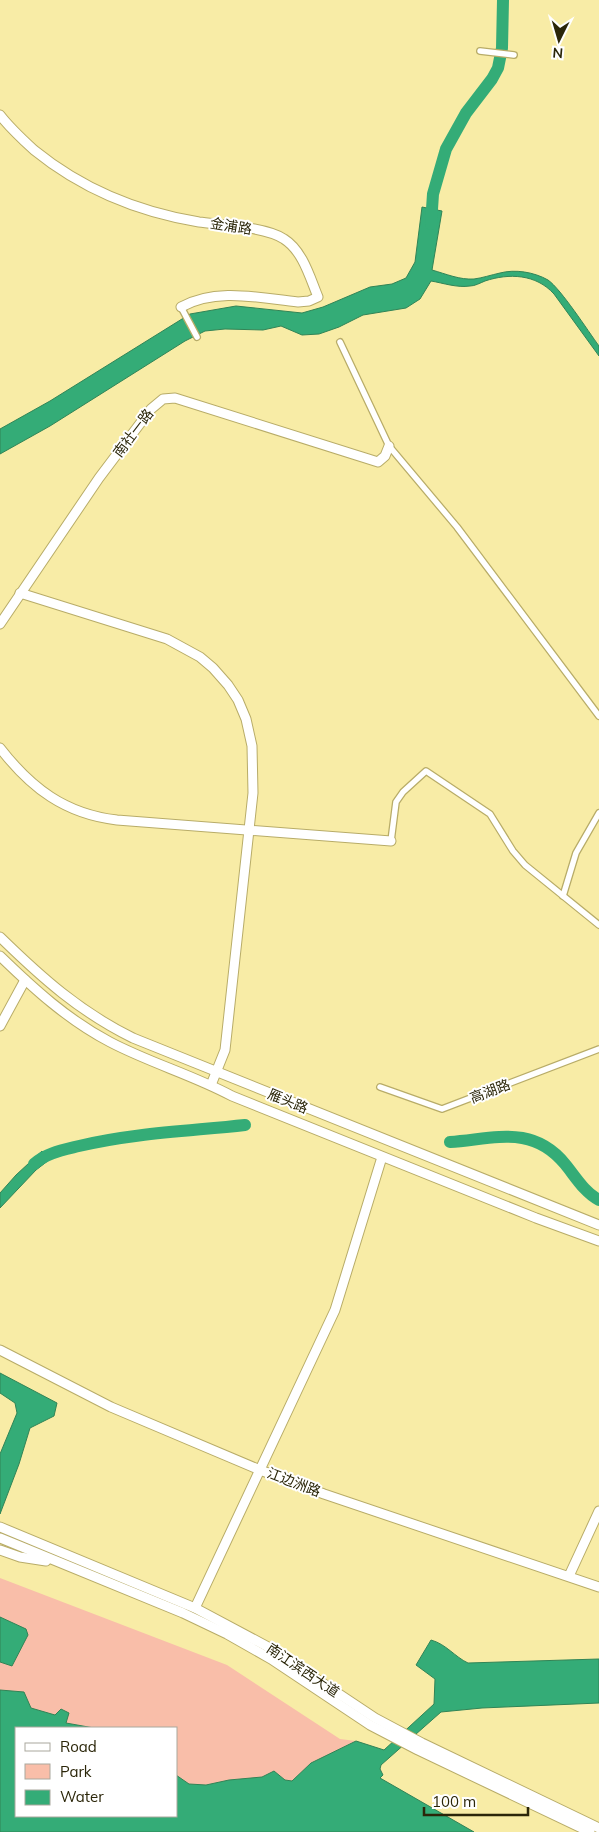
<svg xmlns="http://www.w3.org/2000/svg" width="599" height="1832" viewBox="0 0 599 1832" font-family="Mulish,'Noto Sans SC',sans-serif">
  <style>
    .green { fill: #f9bea9; fill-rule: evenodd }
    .water { fill: #34ac77; stroke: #318456 }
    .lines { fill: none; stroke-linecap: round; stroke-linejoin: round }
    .river { stroke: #34ac77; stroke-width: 12 }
    .street-casing { stroke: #b8ac68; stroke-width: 8 }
    .secondary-casing { stroke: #b8ac68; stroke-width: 11 }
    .primary-casing { stroke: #b8ac68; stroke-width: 11 }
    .street { stroke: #fff; stroke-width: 5.5 }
    .secondary { stroke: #fff; stroke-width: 9 }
    .primary { stroke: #fff; stroke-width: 9 }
    .labels { text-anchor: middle; stroke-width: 4; stroke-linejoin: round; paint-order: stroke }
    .street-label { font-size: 14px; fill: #2b2609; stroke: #fff }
  </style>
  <rect width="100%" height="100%" fill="#f8eca6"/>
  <path class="green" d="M0 1578 227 1665 340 1739 356 1741 388 1751 380 1767 383 1775 380 1778 474 1832H31L0 1818ZM16 1728H176V1816H16Z"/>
  <g class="water">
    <path d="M422 207 442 211 432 270C446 274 460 280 474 279 482 278 491 275 500 273 515 269 534 272 548 280 561 289 588 331 599 346V356L554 294C536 274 509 273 485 281 480 283 475 286 470 286 457 288 443 283 431 281L420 299 406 308 363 315 339 327 319 334 302 335 281 326 263 330 225 329 205 331 185 341 50 426 0 454V429L50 401 190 314 236 306 302 313 323 307 370 287 392 284 406 278 415 262Z"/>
    <path d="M42 1151 49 1160 36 1170 0 1208V1193L16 1175Z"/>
    <path d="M0 1373 57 1403 54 1416 30 1428 19 1464 0 1514V1454L17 1413 15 1403 0 1393Z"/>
    <path d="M0 1617 26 1629 28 1635 12 1666 0 1662Z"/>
    <path d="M431 1640C446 1644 455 1657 468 1663L599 1659V1703L482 1708 441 1712 381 1765 380 1769 383 1775 380 1778 474 1832H0V1690L24 1692 31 1708 55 1715 61 1709 69 1713 66 1723 94 1728H16V1816H176V1775L189 1784 206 1785 229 1780 262 1777 274 1771 285 1780 292 1781 311 1763 356 1741 384 1750 434 1704 435 1679 416 1665Z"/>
  </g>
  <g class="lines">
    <g class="river">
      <path d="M431 224 433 194 446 149 466 113 492 79 498 68 502 48 503 0"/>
      <path d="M450 1142C494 1139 532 1124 565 1164 575 1176 584 1192 599 1200"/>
      <path d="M34 1164C46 1153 63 1150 79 1146 133 1133 190 1131 245 1125"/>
    </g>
    <g class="street-casing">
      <g id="street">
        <path d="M480 51 514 55"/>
        <path d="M181 307 197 337"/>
        <path d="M340 342 389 446 457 527 599 716"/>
        <path d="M391 841 396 802 403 792 426 771 490 814 513 851 525 865 599 925"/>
        <path d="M563 896 576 853 599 813"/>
        <path d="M380 1087 442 1109 599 1049"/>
      </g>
    </g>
    <g class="secondary-casing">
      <g id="secondary">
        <path d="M0 115C10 128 22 139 34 150 82 189 138 212 199 222 222 225 266 227 284 239 303 251 310 278 318 297L309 301 298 302C260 298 216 287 181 307"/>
        <path d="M20 593 167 639 200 657 213 668 228 685 238 700 246 719 252 746 253 793 225 1050 211 1085"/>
        <path d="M0 624 99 478 151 409 163 399 175 398 378 462 385 456 389 446"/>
        <path d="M0 748C31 788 65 814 117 820L391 841"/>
        <path d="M0 1026 25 980"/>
        <path d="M0 1350 111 1407 260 1470 324 1494 599 1587"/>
        <path d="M0 1527 195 1608 270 1648 375 1718 422 1743 599 1828"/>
        <path d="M0 1538 183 1613 227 1634 271 1659 370 1725 418 1750 590 1832"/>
        <path d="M0 1550 20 1557 46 1561"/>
        <path d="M569 1576 599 1511"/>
        <path d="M195 1608 335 1310 382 1157"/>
      </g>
    </g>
    <g class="primary-casing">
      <g id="primary">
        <path d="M0 937C42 978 80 1012 133 1038L599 1225"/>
        <path d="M0 956C34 989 68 1020 110 1042 150 1063 193 1075 232 1096L536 1218 599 1241"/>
      </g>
    </g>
    <use href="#street" class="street"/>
    <use href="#secondary" class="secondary"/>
    <use href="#primary" class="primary"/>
  </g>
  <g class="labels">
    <g class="street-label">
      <text transform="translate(231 226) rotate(9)" y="5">金浦路</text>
      <text transform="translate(133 433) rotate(-53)" y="5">南社一路</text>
      <text transform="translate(490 1091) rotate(-21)" y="5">高湖路</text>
      <text transform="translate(288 1101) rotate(22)" y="5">雁头路</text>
      <text transform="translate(294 1482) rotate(21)" y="5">江边洲路</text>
      <text transform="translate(303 1670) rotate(34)" y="5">南江滨西大道</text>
    </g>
  </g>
  <rect x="15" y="1727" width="162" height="90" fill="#ffffff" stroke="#aaa89d"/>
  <rect x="25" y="1743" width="25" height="8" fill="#ffffff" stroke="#aaa89d"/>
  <text x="60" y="1752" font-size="15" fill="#2b2609">Road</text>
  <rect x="25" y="1764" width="25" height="15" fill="#f9bea9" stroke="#aaa89d"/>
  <text x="60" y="1777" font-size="15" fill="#2b2609">Park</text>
  <rect x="25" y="1790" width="25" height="15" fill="#34ac77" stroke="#aaa89d"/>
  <text x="60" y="1802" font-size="15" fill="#2b2609">Water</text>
  <g transform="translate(559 40) rotate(185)" stroke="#ffffff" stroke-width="4" paint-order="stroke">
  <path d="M0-4L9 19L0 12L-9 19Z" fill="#2b2609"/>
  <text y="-8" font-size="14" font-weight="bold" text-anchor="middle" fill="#2b2609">N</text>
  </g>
  <path d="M424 1807v8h104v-8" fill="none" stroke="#2b2609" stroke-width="2.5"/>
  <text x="432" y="1807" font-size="15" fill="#2b2609" stroke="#ffffff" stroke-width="4" paint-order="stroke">100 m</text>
</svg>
